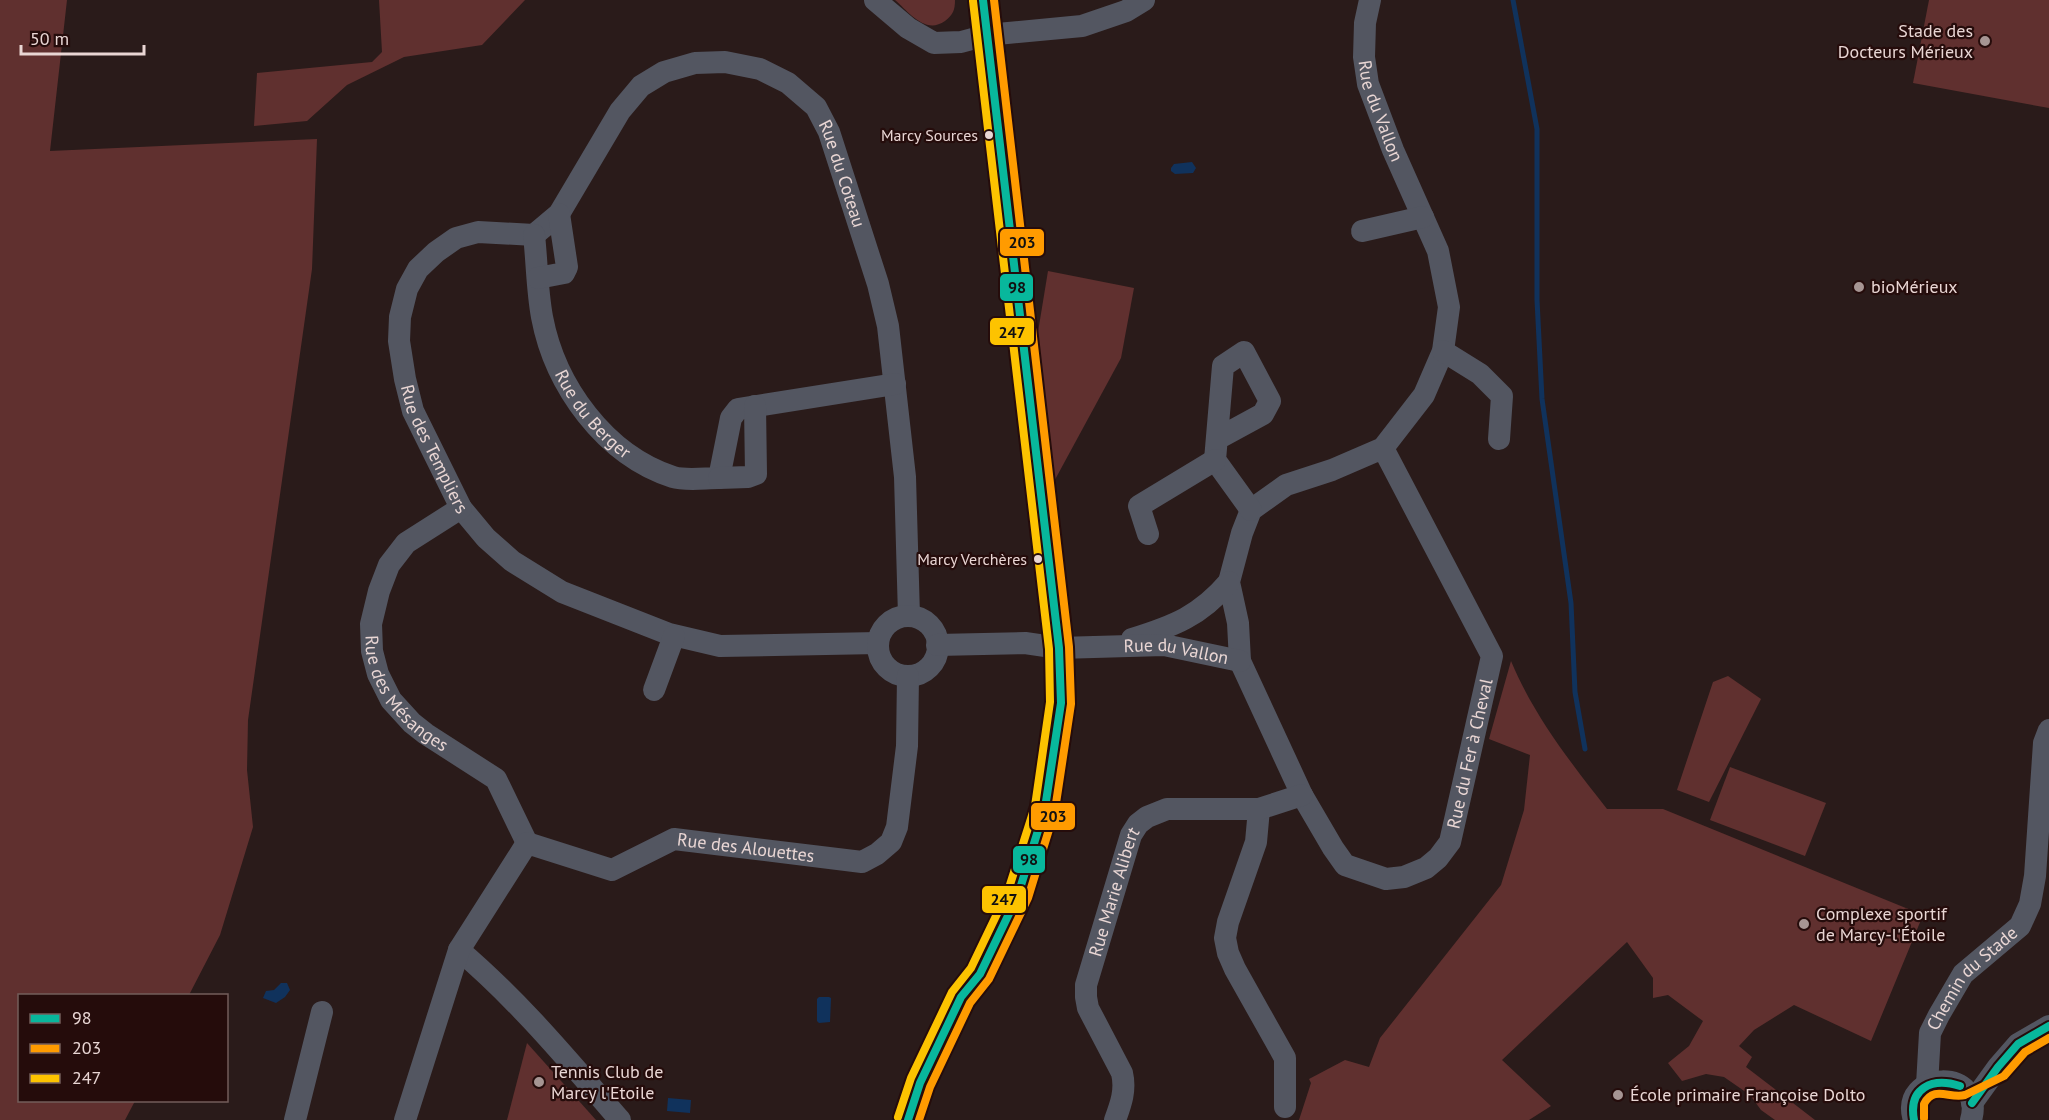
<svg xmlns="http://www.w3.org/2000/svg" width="2049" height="1120" viewBox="0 0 2049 1120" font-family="'PT Sans',sans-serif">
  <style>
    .green { fill: #60302f }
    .water { fill: #10325c }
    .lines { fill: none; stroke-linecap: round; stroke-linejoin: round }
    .stream { stroke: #10325c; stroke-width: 5 }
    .minor { stroke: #535661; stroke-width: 22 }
    .major { stroke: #555660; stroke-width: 28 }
    .bus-1-casing { stroke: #250c0b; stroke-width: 12 }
    .bus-2-casing { stroke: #250c0b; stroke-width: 12 }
    .bus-3-casing { stroke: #250c0b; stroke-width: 12 }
    .bus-1 { stroke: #08b79c; stroke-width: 8 }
    .bus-2 { stroke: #ff9b00; stroke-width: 8 }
    .bus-3 { stroke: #fdc300; stroke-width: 8 }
    .poi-dot { fill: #a69593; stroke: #250c0b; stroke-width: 2 }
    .bus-dot { fill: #e9d6d4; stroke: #250c0b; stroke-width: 2 }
    .labels { text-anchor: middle; stroke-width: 4.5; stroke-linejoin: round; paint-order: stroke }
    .bus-label { font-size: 16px; fill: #e9d6d4; stroke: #250c0b; text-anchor: end }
    .poi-label { font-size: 18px; fill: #e9d6d4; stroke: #250c0b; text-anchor: start }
    .street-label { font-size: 18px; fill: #e9d6d4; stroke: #250c0b }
    .line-badge { stroke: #250c0b; stroke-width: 2 }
    .pale-badge-label { font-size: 16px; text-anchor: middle; font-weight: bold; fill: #111 }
  </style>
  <rect width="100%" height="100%" fill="#2a1b1a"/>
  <g class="green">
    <path d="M0 0H67L50 151 317 139 312 269 248 720 247 770 253 827 220 935 189 995 20 996V1100L135 1101 125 1120H0Z"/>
    <path d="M379 0H525L482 45 404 57 347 85 307 121 254 126 257 73 372 62 382 52Z"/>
    <path d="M895 0H955C955 10 953 15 945 21 925 35 909 12 895 0Z"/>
    <path d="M1929 0H2049V108L1913 83Z"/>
    <path d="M1048 271 1134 288 1121 358 1051 487 1037 338Z"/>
    <path d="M1511 661C1534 716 1571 763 1607 809H1663L1923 915 1871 1041 1794 1005 1754 1030 1739 1046 1752 1057 1746 1067 1815 1120H1775L1761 1110 1750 1095 1724 1077 1706 1074 1682 1081 1668 1063 1689 1046 1703 1021 1668 995 1653 998V978L1627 942 1502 1060 1551 1106 1529 1120H1299L1311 1083 1309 1079 1345 1060 1369 1067 1380 1038 1501 885 1524 810 1530 755 1489 739Z"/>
    <path d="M1728 676 1761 699 1709 802 1677 790 1713 682Z"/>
    <path d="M1730 767 1826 803 1805 856 1710 820Z"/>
    <path d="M527 1043 596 1120H507Z"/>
  </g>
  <g class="water">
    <path d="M1192 162 1196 168 1193 173 1175 174 1171 171V168L1174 164Z"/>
    <path d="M281 983H287L290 990 285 997 276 1003 263 998 266 991 274 990Z"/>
    <path d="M819 997H829L831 998 830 1022 819 1023 817 1021V999Z"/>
    <path d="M668 1098 691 1100 690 1113 667 1111Z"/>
  </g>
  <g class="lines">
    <path class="stream" d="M1513 0 1537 129V300L1542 399 1571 603 1575 692 1585 749"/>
    <g class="minor">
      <path d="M875 0 908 28 934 43 961 42 987 35 1082 26 1126 11 1144 0"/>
      <path id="s1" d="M1370 0 1365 23 1364 57 1368 84 1393 150 1438 251 1449 307 1443 351 1424 395 1383 448 1332 470 1286 485 1251 510 1242 533 1229 582 1238 623 1240 661 1302 795 1333 848 1345 865 1386 879 1404 877 1426 868 1438 858 1450 842 1492 656 1383 448"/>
      <path d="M1362 231 1423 217"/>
      <path id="s2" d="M534 235 559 214 620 111 641 86 664 72 695 63 725 62 760 69 788 83 816 107 829 132 878 284 888 326 905 477 909 616"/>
      <path id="s3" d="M534 235 478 232 456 238 436 252 418 269 407 289 400 317 399 341 405 379 413 411 461 508 486 538 512 561 562 592 669 634 720 646 878 643"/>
      <path id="s4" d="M534 235C537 262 537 290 542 317 555 386 605 455 673 477 686 481 705 478 719 478L731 418 738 409 895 384"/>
      <path d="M538 278 564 273 567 267 559 214"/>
      <path d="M1443 351 1480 374 1502 396 1499 439"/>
      <path d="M1217 439 1263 414 1270 401 1244 352 1223 366 1215 460 1251 510"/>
      <path d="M719 478 748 477 756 474 755 406"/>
      <path id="s5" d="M461 508 406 543 389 565 379 591 371 624 372 651 378 674 391 700 412 723 426 734 496 779 527 843"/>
      <path d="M1148 534 1139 506 1215 460"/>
      <circle cx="908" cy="646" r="30"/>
      <path d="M1132 639C1174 626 1200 616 1229 582"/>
      <path id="s6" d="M937 645 1025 643 1059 648 1164 645 1240 661"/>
      <path d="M654 690 674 636"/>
      <path d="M1259 809 1256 842 1228 922 1225 938 1228 953 1235 969 1285 1058V1107"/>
      <path d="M459 950C520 1002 567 1059 620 1120"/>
      <path id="s7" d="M1927 1085 1930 1033 1939 1015 1963 974 2020 926 2030 904 2035 876 2044 743 2049 730"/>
      <path d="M1972 1103 1998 1067 2018 1044 2049 1026"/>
      <path d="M295 1120 322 1012"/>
      <path id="s8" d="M405 1120 459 950 527 843 612 870 674 839 862 862 877 854 891 842 897 827 907 746 908 676"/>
      <path id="s9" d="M1115 1120C1121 1104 1126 1090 1122 1073L1088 1008 1086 997V985L1131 835 1138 824 1147 817 1167 809H1259L1302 795"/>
      <path d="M1914 1120C1898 1070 1986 1067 1971 1120"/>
    </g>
    <path class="major" d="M908 1120 920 1083 961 997 980 974 1018 895 1045 808 1061 703 1059 648 983 0"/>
    <g class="bus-1-casing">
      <g id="bus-1">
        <path d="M1972 1103 1998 1067 2018 1044 2049 1026"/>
        <path d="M908 1120 920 1083 961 997 980 974 1018 895 1045 808 1061 703 1059 648 983 0"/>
        <path d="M1914 1120C1908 1088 1932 1077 1960 1086"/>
      </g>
    </g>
    <g class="bus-2-casing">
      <g id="bus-2">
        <path d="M1924 1118V1104C1934 1085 1949 1099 1965 1095L2004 1076 2025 1052 2049 1038"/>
        <path d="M919 1120 930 1087 970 1003 989 979 1028 898 1055 810 1071 704 1069 647 994 0"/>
      </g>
    </g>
    <g class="bus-3-casing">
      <path id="bus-3" d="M898 1117 911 1078 952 992 971 968 1008 891 1035 806 1050 702 1049 649 973 1"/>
    </g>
    <use href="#bus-1" class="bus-1"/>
    <use href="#bus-2" class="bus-2"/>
    <use href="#bus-3" class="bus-3"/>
  </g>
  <g class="poi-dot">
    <circle cx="1985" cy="41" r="6"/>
    <circle cx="1859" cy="287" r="6"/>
    <circle cx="1804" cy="924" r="6"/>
    <circle cx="539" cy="1082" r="6"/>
    <circle cx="1618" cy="1095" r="6"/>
  </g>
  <g class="bus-dot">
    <circle cx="989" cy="135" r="5"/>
    <circle cx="1038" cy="559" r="5"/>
  </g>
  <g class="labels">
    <g class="bus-label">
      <text x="978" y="141">Marcy Sources</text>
      <text x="1027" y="565">Marcy Verchères</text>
    </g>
    <g class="poi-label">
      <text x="1973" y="37" text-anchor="end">Stade des<tspan x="1973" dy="21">Docteurs Mérieux</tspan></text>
      <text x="1871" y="293">bioMérieux</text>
      <text x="1816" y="920">Complexe sportif<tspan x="1816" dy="21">de Marcy-l'Étoile</tspan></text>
      <text x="551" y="1078">Tennis Club de<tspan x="551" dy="21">Marcy l'Etoile</tspan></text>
      <text x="1630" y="1101">École primaire Françoise Dolto</text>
    </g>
    <g class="street-label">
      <text dy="6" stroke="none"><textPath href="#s1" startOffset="114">Rue du Vallon</textPath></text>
      <text dy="6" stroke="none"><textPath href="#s2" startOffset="450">Rue du Coteau</textPath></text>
      <text dy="6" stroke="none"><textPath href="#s4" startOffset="194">Rue du Berger</textPath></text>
      <text dy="6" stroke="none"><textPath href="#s3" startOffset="318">Rue des Templiers</textPath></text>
      <text dy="6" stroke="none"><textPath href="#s6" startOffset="240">Rue du Vallon</textPath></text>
      <text dy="6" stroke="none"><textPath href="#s5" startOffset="237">Rue des Mésanges</textPath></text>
      <text dy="6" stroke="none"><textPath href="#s1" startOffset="1226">Rue du Fer à Cheval</textPath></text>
      <text dy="6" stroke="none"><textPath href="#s8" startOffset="536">Rue des Alouettes</textPath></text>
      <text dy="6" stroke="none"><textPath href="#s9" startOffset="242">Rue Marie Alibert</textPath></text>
      <text dy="6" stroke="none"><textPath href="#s7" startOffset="122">Chemin du Stade</textPath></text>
    </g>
  </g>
  <g class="line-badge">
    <rect x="999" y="228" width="46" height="29" rx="6" fill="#ff9b00"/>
    <rect x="999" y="273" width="35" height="29" rx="6" fill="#08b79c"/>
    <rect x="989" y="317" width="46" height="29" rx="6" fill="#fdc300"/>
    <rect x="1030" y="802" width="46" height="29" rx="6" fill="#ff9b00"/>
    <rect x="1012" y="845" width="34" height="29" rx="6" fill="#08b79c"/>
    <rect x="981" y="885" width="46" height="29" rx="6" fill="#fdc300"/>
  </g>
  <g class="pale-badge-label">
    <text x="1022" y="248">203</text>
    <text x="1017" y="293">98</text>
    <text x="1012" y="338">247</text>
    <text x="1053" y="822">203</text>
    <text x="1029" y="865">98</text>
    <text x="1004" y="905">247</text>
  </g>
  <rect x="18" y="994" width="210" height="108" fill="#250c0b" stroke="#735d5b" stroke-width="1.5"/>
  <rect x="30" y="1014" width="30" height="9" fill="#08b79c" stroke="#735d5b" stroke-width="1.5"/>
  <text x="72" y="1024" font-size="18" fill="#e9d6d4">98</text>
  <rect x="30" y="1044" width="30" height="9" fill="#ff9b00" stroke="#735d5b" stroke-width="1.5"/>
  <text x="72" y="1054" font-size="18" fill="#e9d6d4">203</text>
  <rect x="30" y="1074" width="30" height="9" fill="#fdc300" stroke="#735d5b" stroke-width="1.5"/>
  <text x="72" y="1084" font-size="18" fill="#e9d6d4">247</text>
  <path d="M21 45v9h123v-9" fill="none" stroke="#e9d6d4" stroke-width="3"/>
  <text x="30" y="45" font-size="18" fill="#e9d6d4" stroke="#250c0b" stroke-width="4.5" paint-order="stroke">50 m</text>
</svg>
